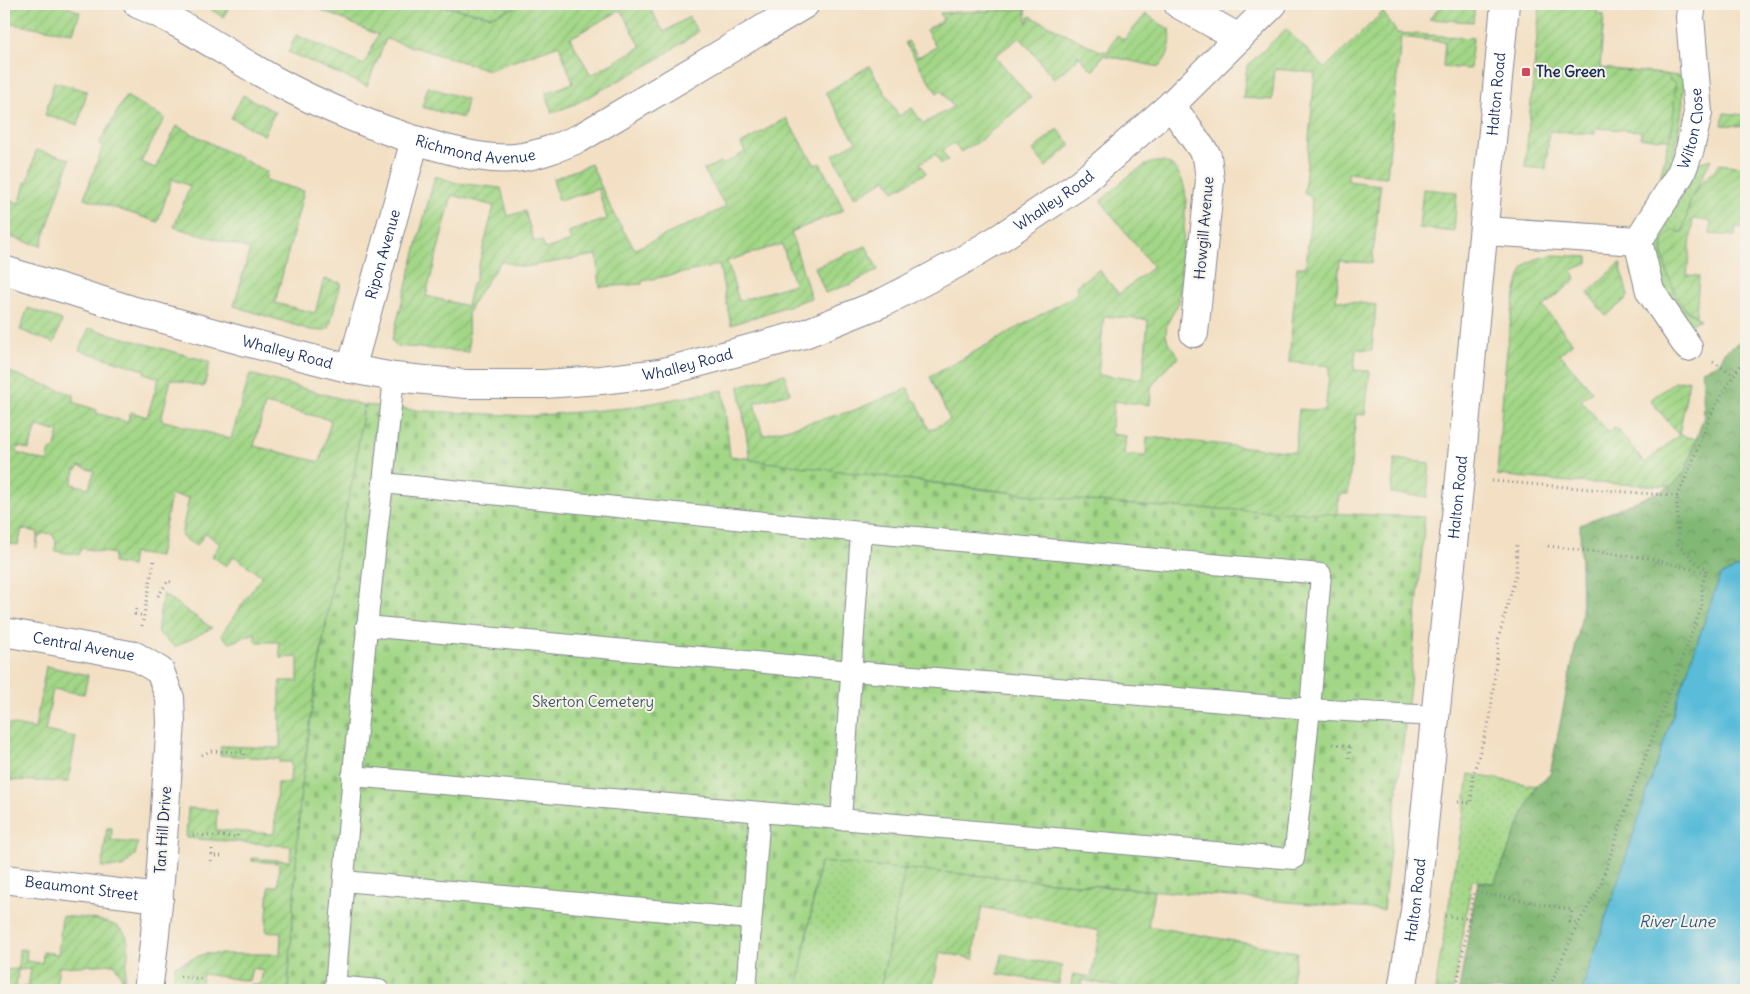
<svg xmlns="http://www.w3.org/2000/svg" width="1750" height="994" viewBox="0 0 1750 994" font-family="Delius,sans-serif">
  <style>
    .grass { fill: url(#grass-dots); stroke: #5f8372 }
    .forest { fill: url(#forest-crowns); stroke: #4e7469 }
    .cemetery { fill: url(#cemetery-stones); stroke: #5f8372 }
    .garden { fill: url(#garden-furrows); stroke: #5f8372; fill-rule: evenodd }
    .water { fill: #5abcd9; stroke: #3a769c }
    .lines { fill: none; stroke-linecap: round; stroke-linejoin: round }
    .lane-casing { stroke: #878891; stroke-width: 22 }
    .street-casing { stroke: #878891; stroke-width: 30 }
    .secondary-casing { stroke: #878891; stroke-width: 30 }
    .path { stroke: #878891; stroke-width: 3; stroke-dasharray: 1 4; stroke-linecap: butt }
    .lane { stroke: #fff; stroke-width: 20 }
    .street { stroke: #fff; stroke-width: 28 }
    .secondary { stroke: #fff; stroke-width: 28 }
    .poi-dot { fill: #d1495b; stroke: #f7f3e8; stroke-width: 2 }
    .labels { text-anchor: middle; stroke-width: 4; stroke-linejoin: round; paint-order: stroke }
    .poi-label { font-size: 15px; font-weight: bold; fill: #1b2f5e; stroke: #f7f3e8; text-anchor: start }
    .street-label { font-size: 15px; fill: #1b2f5e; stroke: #f7f3e8 }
    .park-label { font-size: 15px; fill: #3d5968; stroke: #f7f3e8 }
    .water-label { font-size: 16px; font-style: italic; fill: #2e5983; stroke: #f7f3e8 }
  </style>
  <defs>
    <pattern id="grass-dots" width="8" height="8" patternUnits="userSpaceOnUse" patternTransform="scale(1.25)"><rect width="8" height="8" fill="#a3d787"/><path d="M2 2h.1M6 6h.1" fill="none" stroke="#8cb977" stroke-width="1.8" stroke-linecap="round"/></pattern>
    <pattern id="forest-crowns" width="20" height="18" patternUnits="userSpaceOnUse" patternTransform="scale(1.25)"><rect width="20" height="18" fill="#82b874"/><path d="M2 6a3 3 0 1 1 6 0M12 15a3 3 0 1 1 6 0" fill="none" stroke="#6a9662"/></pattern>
    <pattern id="cemetery-stones" width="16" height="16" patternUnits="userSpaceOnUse" patternTransform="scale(1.25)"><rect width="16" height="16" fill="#a3d787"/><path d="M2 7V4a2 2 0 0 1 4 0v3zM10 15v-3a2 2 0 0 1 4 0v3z" fill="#8cb977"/></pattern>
    <pattern id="garden-furrows" width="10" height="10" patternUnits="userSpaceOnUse" patternTransform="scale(1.25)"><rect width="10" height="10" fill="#a3d787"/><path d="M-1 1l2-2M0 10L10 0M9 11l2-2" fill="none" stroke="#8cb977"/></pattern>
  </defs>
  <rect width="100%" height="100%" fill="#f7f3e8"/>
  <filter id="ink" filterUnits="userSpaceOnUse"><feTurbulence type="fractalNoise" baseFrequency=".02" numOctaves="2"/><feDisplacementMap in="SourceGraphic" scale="10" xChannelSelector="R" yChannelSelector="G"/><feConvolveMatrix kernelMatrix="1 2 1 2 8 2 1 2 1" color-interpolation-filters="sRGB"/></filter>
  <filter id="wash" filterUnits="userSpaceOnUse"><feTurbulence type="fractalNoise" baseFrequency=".0096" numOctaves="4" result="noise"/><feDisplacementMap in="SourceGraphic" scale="20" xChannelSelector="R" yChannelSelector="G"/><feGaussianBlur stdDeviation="1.12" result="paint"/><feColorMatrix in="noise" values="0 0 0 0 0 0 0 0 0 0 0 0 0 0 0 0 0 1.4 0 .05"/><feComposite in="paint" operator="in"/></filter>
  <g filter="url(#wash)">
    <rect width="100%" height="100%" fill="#f3e0c4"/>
    <g class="grass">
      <path d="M432 4H517L514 8 491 16Z"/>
      <path d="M1664 74 1684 77C1683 113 1679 150 1661 182H1659C1662 168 1666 154 1669 140 1674 122 1674 102 1675 84Z"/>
      <path d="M1711 159 1691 199 1672 285 1682 305 1688 312 1700 319 1691 324 1685 322 1663 290 1652 244 1675 208 1698 163Z"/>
      <path d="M1469 774 1536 786 1494 883 1472 880 1453 990H1435L1466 799Z"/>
      <path d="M820 862 905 869 880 990H797Z"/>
    </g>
    <path class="forest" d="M1746 337V562L1743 566 1720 576 1683 684 1582 990H1459L1474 901 1479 882 1494 883 1536 786 1550 774 1582 614 1580 525 1672 486 1686 470 1704 416 1702 370C1713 366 1722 364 1724 352Z"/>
    <path class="cemetery" d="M723 390 730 456 987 490 1143 506 1425 517 1410 685 1383 910 820 862 797 990H288L300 799 314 694 342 527 354 474 364 405 426 411 529 416 626 408Z"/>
    <g class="garden">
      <path d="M9 4H60L80 12 73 33 5 23Z"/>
      <path d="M202 4H231L223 17Z"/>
      <path d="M308 4H432L491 16 514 8 517 4H647L664 32 689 17 698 32 650 64 575 104 552 113 546 93 573 83 559 45 489 70 386 39 367 86 288 52 296 35 364 65 378 35ZM621 10 641 47 591 75 570 38Z"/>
      <path d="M1443 4H1475L1473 22 1429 19Z"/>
      <path d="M1540 4H1598L1597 14 1604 15 1600 68 1664 74 1675 84 1674 111 1670 139 1641 138V131L1595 128V134L1549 131 1546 169 1525 167Z"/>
      <path d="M1026 9 1027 23 1030 16 1100 51 1107 52 1117 35 1124 40 1146 14 1170 30C1172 45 1169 56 1159 67L1103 55 1093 71 1077 55V59L1054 79 1020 37 995 56 1031 98 978 142 960 152 954 143 942 150 948 160 941 164 936 154 920 163 926 173 894 191 886 179 855 198 833 155 856 142 825 93 869 66 899 116 912 108 923 124 953 107 941 90 937 93 905 43 908 41 918 57 936 47 926 30 943 20 940 13Z"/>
      <path d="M1383 12 1397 33 1473 38 1470 69 1443 67 1445 42 1401 37 1387 177 1348 173V181L1380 185V189L1372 263 1340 261 1336 300 1376 305 1372 350 1356 349 1354 370 1370 371 1365 415 1356 414 1348 494H1339L1337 514 1143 506 1058 498 750 460 739 386 785 374 790 393 754 403 763 435 852 411 908 388 912 399 917 402 929 430 950 420 930 377 1072 297 1077 293 1078 284 1099 270 1119 294 1153 267 1101 201C1113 191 1125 177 1139 169 1168 150 1184 171 1186 199L1179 302 1167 324 1166 334 1168 342 1179 357 1167 367 1151 387 1150 405 1114 401 1111 434 1126 436 1124 454 1143 456H1146L1147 437 1295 452 1299 409 1325 411 1330 366 1289 362 1297 267H1306L1312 199 1309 194H1304L1315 73 1275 69 1272 100 1243 98 1247 66 1286 29 1325 68ZM1104 316 1148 320 1143 379 1098 375Z"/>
      <path d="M54 82 87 91 78 125 45 115Z"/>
      <path d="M428 87 467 99 463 118 422 107Z"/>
      <path d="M243 95 275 112 264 135 231 118Z"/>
      <path d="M126 96 165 118 141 162 155 168 177 126 267 172 265 180 304 191 275 303 315 313 324 279 341 283 329 328 322 331 310 330 234 306 250 249 174 227 190 186 172 179 158 222 84 198 103 146 99 144Z"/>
      <path d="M1724 113 1746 115V121H1742V126L1722 125Z"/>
      <path d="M786 118 815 165 820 163 844 210 791 232 811 298 731 325 719 264 707 268 642 281V284L600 287 597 255 523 267 501 261 474 300 468 313 469 352 396 346 392 340 435 176 457 183 501 188 508 216 525 211 534 242 542 240 545 249 571 241 568 232 607 219 598 189 559 201 553 179 591 164 614 215 635 249 726 207 704 170 720 162 722 165 745 152 741 144ZM452 195 494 206 474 284H472L467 306 426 296ZM782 244 794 284 739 301 727 261Z"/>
      <path d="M1057 129 1071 145 1046 167 1033 150Z"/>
      <path d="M36 150 70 159 41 246 4 235V199L20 203 25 182H28Z"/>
      <path d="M1720 164 1746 167V228L1736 227 1735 236 1710 234 1711 221 1693 219 1687 275 1699 276 1696 316C1691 313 1687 311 1683 307 1675 296 1659 256 1663 243 1664 239 1669 233 1672 230L1683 232 1691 199 1698 186Z"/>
      <path d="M1423 189 1457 192 1454 232 1419 228Z"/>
      <path d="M866 246 878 270 851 284 825 293 815 267Z"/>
      <path d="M1554 255 1588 257V263L1572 270 1576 279 1543 307 1573 343 1560 354 1592 391 1581 400 1609 433 1615 428 1619 431 1645 463 1679 435 1650 400 1675 382 1689 380 1679 435 1696 439 1686 470 1672 486 1570 482 1497 475C1500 441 1507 285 1526 265 1533 258 1545 257 1554 255Z"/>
      <path d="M1620 263 1628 297 1606 316 1588 293Z"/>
      <path d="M28 308 62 320 54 343 20 330Z"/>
      <path d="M89 328 210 362 204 387 171 379 161 420 231 439 250 374 364 405 354 474 342 527 314 694 300 799 288 990H250L251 984 260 985 263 970 252 968 249 981 203 974 200 990H171L175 966 204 954H280L281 933 266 932 269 886H278L279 863 252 861V858L290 861 291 846 186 838 188 808 217 810 216 830 274 834 277 783H290L291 762H279V759L220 755 221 746 280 748V681H298V657L280 658 279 642H255V633L230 643 221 635 262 576 234 556 226 566 212 556 220 544 206 533 196 546 181 536 189 498 171 495 159 557 133 553 131 566 113 563 114 554 81 548 79 555 55 551 56 541 52 534 44 533 38 538 36 548 38 532 22 529 18 545 4 542V370L74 395V402L76 403 97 410 96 413 127 422 131 412 147 417 159 378 144 373 145 370 79 350ZM265 404 331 420 320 462 254 446ZM37 426 59 432 54 450H50L47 462 17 453 18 446 29 450ZM79 466 94 471 89 488 72 484 75 470H77Z"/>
      <path d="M1395 459 1430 463 1427 497 1391 493Z"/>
      <path d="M163 594 212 628 175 647 157 632Z"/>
      <path d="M46 666 88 675 84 694 53 689 45 731 76 737 68 782 4 780V723L35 729Z"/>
      <path d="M107 828H112L111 841 138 843 135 855 123 867H102Z"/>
      <path d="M905 869 1154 891 1148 926 1297 952 1290 990H1123V988L1083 980 1081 990H1070L1073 974 1091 977 1100 931 982 907 974 948V959L940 952 932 990H880Z"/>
      <path d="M62 916C80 918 121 918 127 938 131 951 125 969 124 982L115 964 59 967 55 990H4V970L18 969 19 949 27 950 26 961 42 963 43 952 58 954ZM31 969 28 987 16 986 18 970Z"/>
      <path d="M1002 954 1062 966 1059 984 998 974Z"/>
    </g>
    <path class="water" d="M1746 562V990H1582L1683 684 1720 576 1743 566Z"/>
  </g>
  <g filter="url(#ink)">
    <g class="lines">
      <g class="lane-casing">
        <g id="lane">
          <path d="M383 483 394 377"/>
          <path d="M366 626 852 671 1310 709 1435 716"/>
          <path d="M841 820 861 532"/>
          <path d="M344 881 751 919"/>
          <path d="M335 986 379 990"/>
          <path d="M335 990C348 821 363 652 383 483L861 532 1321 574 1310 709 1294 859 352 776"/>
          <path d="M746 990 760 813"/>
        </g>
      </g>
      <g class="street-casing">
        <g id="street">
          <path id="s1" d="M138 4C186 24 228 55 274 80 321 106 380 130 432 145 460 153 492 162 522 157 542 154 561 146 580 138L805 4"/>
          <path d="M1178 4 1239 38"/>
          <path d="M1171 105 1207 156 1210 180 1194 333"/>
          <path id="s2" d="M1485 231 1638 241 1681 173 1690 149 1698 113 1690 17 1692 4"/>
          <path d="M1638 241 1650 291 1688 347"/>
          <path id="s3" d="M351 369 415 140"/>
          <path id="s4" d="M4 632 135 656 160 671 170 698 171 723C164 812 161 902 148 990"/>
          <path id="s5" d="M4 879 159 898"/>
        </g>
      </g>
      <g class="secondary-casing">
        <g id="secondary">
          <path id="s6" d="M4 270 135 311 243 341 351 369 394 377 466 384H544L601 380 660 373 804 334 884 302 958 263 1003 236 1079 185 1171 105 1273 4"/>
          <path id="s7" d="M1402 990 1415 911 1460 478 1505 4"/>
        </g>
      </g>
      <g class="path">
        <path d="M1713 362 1734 375"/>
        <path d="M1492 481 1677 496C1691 470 1698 443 1710 417 1720 396 1733 376 1746 357"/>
        <path d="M1548 546 1648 558 1706 573"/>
        <path d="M158 596 168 581 171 582"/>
        <path d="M136 609 135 614 144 616"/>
        <path d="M142 626 154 560"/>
        <path d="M1333 744 1350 746"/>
        <path d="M202 755 210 751 244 752V756"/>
        <path d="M1349 758 1350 744"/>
        <path d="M1458 802 1471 803 1473 775 1490 718 1499 636 1516 575 1517 544"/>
        <path d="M193 835 237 837V832"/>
        <path d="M212 849V856H223"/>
        <path d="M211 861 212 856"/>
        <path d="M1445 916 1469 919 1456 990"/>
        <path d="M1469 919 1474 891 1572 910 1570 922 1578 924"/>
        <path d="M180 976 202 979"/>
        <path d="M1548 990 1578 924 1599 889 1632 792 1702 606V585L1707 569 1696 563 1678 544 1677 496"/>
      </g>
      <use href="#lane" class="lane"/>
      <use href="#street" class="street"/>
      <use href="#secondary" class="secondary"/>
    </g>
  </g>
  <rect class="poi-dot" x="1521" y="67" width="10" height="10" rx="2.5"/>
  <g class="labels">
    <g class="poi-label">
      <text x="1536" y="77">The Green</text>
    </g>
    <g class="street-label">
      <text dy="5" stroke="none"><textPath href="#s7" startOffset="901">Halton Road</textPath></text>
      <text dy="5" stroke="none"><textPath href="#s2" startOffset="280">Wilton Close</textPath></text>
      <text dy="5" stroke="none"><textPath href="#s1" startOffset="371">Richmond Avenue</textPath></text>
      <text dy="5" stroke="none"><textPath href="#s6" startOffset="1105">Whalley Road</textPath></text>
      <text transform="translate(1204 228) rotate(-85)" y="5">Howgill Avenue</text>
      <text dy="5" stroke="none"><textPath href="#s3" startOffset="119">Ripon Avenue</textPath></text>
      <text dy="5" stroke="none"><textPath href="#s6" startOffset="295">Whalley Road</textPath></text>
      <text dy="5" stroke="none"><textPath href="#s6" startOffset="700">Whalley Road</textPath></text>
      <text dy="5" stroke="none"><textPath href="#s7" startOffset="496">Halton Road</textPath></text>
      <text dy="5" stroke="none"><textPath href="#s4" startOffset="81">Central Avenue</textPath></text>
      <text transform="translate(163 830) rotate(-86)" y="5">Tan Hill Drive</text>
      <text dy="5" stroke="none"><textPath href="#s5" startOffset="78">Beaumont Street</textPath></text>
      <text dy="5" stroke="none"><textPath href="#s7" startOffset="91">Halton Road</textPath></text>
    </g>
    <g class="park-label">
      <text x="593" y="707">Skerton Cemetery</text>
    </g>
    <g class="water-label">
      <text x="1677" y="927">River Lune</text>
    </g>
  </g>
  <rect width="1750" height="994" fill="none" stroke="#f7f3e8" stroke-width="20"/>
</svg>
